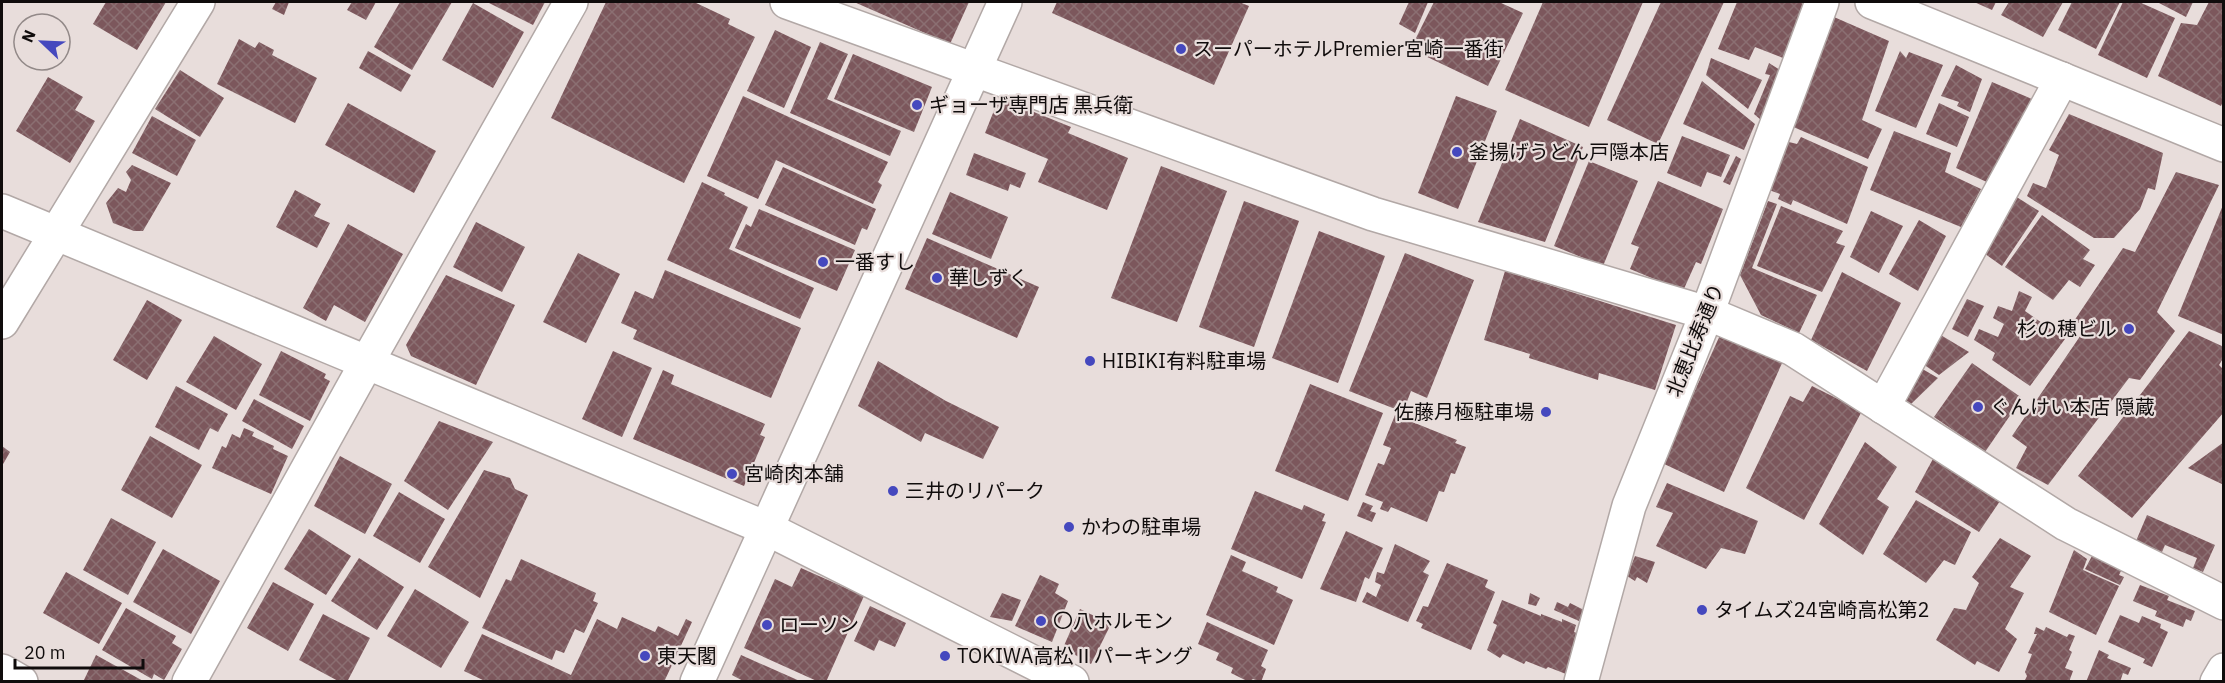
<svg xmlns="http://www.w3.org/2000/svg" width="2225" height="683" viewBox="0 0 2225 683" font-family="'IBM Plex Sans','Noto Sans JP',sans-serif">
  <style>
    .building { fill: url(#building-cross-hatch) }
    .lines { fill: none; stroke-linecap: round; stroke-linejoin: round }
    .minor-casing { stroke: #b2a8a6; stroke-width: 36 }
    .minor { stroke: #fff; stroke-width: 33 }
    .poi-dot { fill: #4548be; stroke: #e8dddb; stroke-width: 2 }
    .labels { text-anchor: middle; stroke-width: 4.5; stroke-linejoin: round; paint-order: stroke }
    .poi-label { font-size: 20px; fill: #100c0c; stroke: #e8dddb; text-anchor: start }
    .street-label { font-size: 20px; fill: #100c0c; stroke: #e8dddb }
  </style>
  <defs>
    <pattern id="building-cross-hatch" width="8" height="8" patternUnits="userSpaceOnUse" patternTransform="scale(1.5)"><rect width="8" height="8" fill="#7c575c"/><path d="M0 0l8 8M0 8l8-8" fill="none" stroke="#8b6f72"/></pattern>
  </defs>
  <rect width="100%" height="100%" fill="#e8dddb"/>
  <g class="building">
    <path d="M106 2H166L137 50 93 24Z"/>
    <path d="M276 2H289L284 15 272 9Z"/>
    <path d="M352 2H376L366 20 347 10Z"/>
    <path d="M400 2H452L412 70 374 47Z"/>
    <path d="M487 2H545L533 25Z"/>
    <path d="M606 2H694L730 19 728 24 755 37 684 183 551 118Z"/>
    <path d="M854 2H969L950 44Z"/>
    <path d="M1057 2H1239L1249 6 1214 85 1052 13Z"/>
    <path d="M1409 2H1428L1415 33 1399 24Z"/>
    <path d="M1434 2H1499L1523 13 1488 86 1421 54 1425 47 1414 42Z"/>
    <path d="M1543 2H1643L1589 127 1505 90Z"/>
    <path d="M1661 2H1724L1658 144 1607 120Z"/>
    <path d="M1737 2H1798L1804 4 1783 58 1755 47 1749 60 1718 49Z"/>
    <path d="M1974 2H1996L1992 10Z"/>
    <path d="M2009 2H2063L2043 37 2001 15Z"/>
    <path d="M2072 2H2120L2096 49 2058 30Z"/>
    <path d="M2123 2H2139L2175 18 2147 78 2098 55Z"/>
    <path d="M2160 2H2193L2186 17 2159 3Z"/>
    <path d="M2209 2H2224V99L2221 106 2158 76 2181 23 2197 25Z"/>
    <path d="M473 3 524 32 493 88 442 60Z"/>
    <path d="M1834 17 1889 41 1862 120 1882 129 1868 159 1791 126Z"/>
    <path d="M775 30 811 47 784 108 747 91Z"/>
    <path d="M239 39 255 48 259 42 274 50 272 55 317 78 295 123 217 84Z"/>
    <path d="M820 42 848 54 827 99 901 131 890 156 790 113Z"/>
    <path d="M368 51 411 75 401 92 359 68Z"/>
    <path d="M1900 51 1906 58 1909 52 1943 65 1916 128 1875 111Z"/>
    <path d="M853 54 932 87 914 132 834 99Z"/>
    <path d="M1711 58 1762 80 1748 109 1706 75Z"/>
    <path d="M1769 63 1780 70 1761 120 1754 114 1770 75 1765 74Z"/>
    <path d="M1956 65 1982 79 1970 112 1957 106 1959 102 1941 96Z"/>
    <path d="M180 70 224 98 200 137 155 109Z"/>
    <path d="M48 77 83 97 75 110 95 121 70 163 16 131Z"/>
    <path d="M1702 81 1755 124 1744 150 1683 124Z"/>
    <path d="M1992 82 2032 99 1989 183 1956 168Z"/>
    <path d="M743 96 888 162 878 182 882 185 873 204 776 160 758 199 707 176Z"/>
    <path d="M1456 96 1497 111 1458 209 1418 193Z"/>
    <path d="M999 98 1071 127 1068 133 1128 158 1107 210 1038 182 1048 159 985 133Z"/>
    <path d="M348 103 436 151 414 193 325 145Z"/>
    <path d="M1939 103 1969 117 1957 147 1926 134Z"/>
    <path d="M2069 114 2163 153 2155 190 2148 188 2140 209 2114 238H2094L2027 196 2033 183 2046 188 2059 155 2049 150Z"/>
    <path d="M152 116 196 140 177 176 132 153Z"/>
    <path d="M1520 119 1583 147 1545 242 1478 222Z"/>
    <path d="M1894 131 1951 153 1945 172 1981 189 1961 227 1870 190Z"/>
    <path d="M1682 136 1730 155 1721 177 1707 172 1701 187 1667 173Z"/>
    <path d="M1801 137 1868 167 1847 224 1793 200 1791 205 1778 199 1780 194 1769 190 1789 142 1797 144Z"/>
    <path d="M974 153 1026 173 1020 188 1010 184 1008 191 966 175Z"/>
    <path d="M1736 156 1741 159 1730 185 1723 182Z"/>
    <path d="M1589 161 1638 181 1603 266 1554 246Z"/>
    <path d="M132 165 171 183 143 231H134L113 223 106 203 118 188 126 192 131 180 126 172Z"/>
    <path d="M1161 166 1227 191 1177 322 1111 298Z"/>
    <path d="M783 167 876 209 867 230 862 228 855 245 765 205Z"/>
    <path d="M2176 172 2219 185 2157 312 2175 331 2140 380 2129 378 2048 485 2016 468 2027 447 2012 436 2087 326 2074 321 2123 248 2135 252Z"/>
    <path d="M1658 181 1723 209 1701 264 1696 262 1683 291 1630 269 1639 247 1631 244Z"/>
    <path d="M702 182 725 193 724 195 748 207 729 249 814 288 800 319 667 260Z"/>
    <path d="M295 190 321 204 314 216 330 223 317 248 276 227Z"/>
    <path d="M950 192 1008 217 991 259 932 234Z"/>
    <path d="M2015 196 2039 211 2002 266 1981 251Z"/>
    <path d="M1244 201 1299 221 1254 347 1199 327Z"/>
    <path d="M1768 201 1777 204 1752 268 1817 295 1799 333 1761 315 1740 275Z"/>
    <path d="M2223 205H2224V335L2178 316Z"/>
    <path d="M1781 206 1843 231 1836 243 1845 246 1822 292 1757 266Z"/>
    <path d="M759 209 855 250 837 291 735 248 746 224 751 227Z"/>
    <path d="M1871 211 1903 226 1879 273 1850 257Z"/>
    <path d="M2042 215 2090 250 2083 259 2095 265 2080 287 2069 280 2053 300 2005 267Z"/>
    <path d="M1919 220 1946 236 1918 291 1889 274Z"/>
    <path d="M476 222 525 247 502 292 453 267Z"/>
    <path d="M348 224 403 254 365 322 334 305 326 321 303 308Z"/>
    <path d="M1319 231 1385 256 1338 383 1272 358Z"/>
    <path d="M927 238 1039 287 1017 338 905 289Z"/>
    <path d="M578 253 620 274 586 343 543 322Z"/>
    <path d="M1405 253 1474 280 1427 398 1411 391 1403 412 1349 391Z"/>
    <path d="M665 270 801 328 771 398 633 339 637 330 621 323 635 291 653 299Z"/>
    <path d="M1505 271 1676 325 1655 390 1599 373 1598 380 1529 358 1530 354 1484 340Z"/>
    <path d="M1842 272 1901 303 1867 371 1811 340Z"/>
    <path d="M446 275 515 305 476 385 411 356 406 345Z"/>
    <path d="M2019 291 2032 297 2025 311 2065 339 2030 386 1992 360 1995 353 1974 340 1979 329 1998 337 2004 324 1993 318 1998 306 2012 311Z"/>
    <path d="M1967 299 1984 306 1968 337 1952 329Z"/>
    <path d="M147 300 182 320 147 380 113 360Z"/>
    <path d="M2189 331 2224 347V357L2219 365 2224 370V412L2132 518 2078 476Z"/>
    <path d="M1721 333 1783 361 1724 492 1662 463Z"/>
    <path d="M1939 334 1969 352 1939 375 1917 360Z"/>
    <path d="M214 336 262 364 236 410 186 382Z"/>
    <path d="M281 351 326 374 324 378 330 381 310 421 259 395Z"/>
    <path d="M613 351 652 368 622 437 582 419Z"/>
    <path d="M878 361 946 401 999 427 983 459 925 433 921 442 858 406Z"/>
    <path d="M1912 363 1938 378 1909 406 1890 394Z"/>
    <path d="M1972 363 2022 398 1985 452 1934 417Z"/>
    <path d="M663 370 674 375 671 384 765 424 760 435 765 437 744 486 633 439Z"/>
    <path d="M1310 384 1383 413 1348 501 1275 471Z"/>
    <path d="M176 386 228 414 218 432 210 428 199 450 155 427Z"/>
    <path d="M1812 386 1862 411 1804 520 1746 488 1790 396 1803 402Z"/>
    <path d="M254 399 304 426 292 449 242 421Z"/>
    <path d="M1395 415 1457 440 1455 443 1466 447 1455 474 1451 473 1444 492 1439 491 1427 522 1391 507 1388 512 1380 509 1383 502 1365 495 1378 463 1384 465 1391 448 1383 445Z"/>
    <path d="M439 421 493 442 448 510 404 481Z"/>
    <path d="M244 428 254 432 252 436 274 446 273 449 288 456 271 494 212 468 222 446 226 448 232 434 240 438Z"/>
    <path d="M150 436 202 465 172 518 121 490Z"/>
    <path d="M1865 442 1897 467 1877 499 1889 507 1863 555 1819 524Z"/>
    <path d="M2224 442V485L2188 468Z"/>
    <path d="M2 446 10 452 2 466Z"/>
    <path d="M340 456 392 484 365 534 314 506Z"/>
    <path d="M1934 457 2000 501 1979 532 1915 492Z"/>
    <path d="M484 470 510 478 515 489 528 495 480 598 428 567Z"/>
    <path d="M1667 483 1758 521 1745 554 1721 548 1706 569 1656 546 1673 513 1656 507Z"/>
    <path d="M1255 491 1302 510 1304 505 1325 514 1322 521 1326 522 1302 579 1231 549Z"/>
    <path d="M399 492 445 519 420 563 373 536Z"/>
    <path d="M1916 500 1971 532 1955 565 1944 560 1926 583 1883 554Z"/>
    <path d="M1363 502 1373 506 1370 511 1376 513 1372 522 1357 516Z"/>
    <path d="M2147 515 2215 545 2203 572 2193 568 2197 558 2165 545 2162 552 2136 541Z"/>
    <path d="M111 518 156 542 128 595 83 570Z"/>
    <path d="M309 529 351 556 326 595 284 569Z"/>
    <path d="M1346 531 1383 548 1369 579 1365 577 1356 602 1320 589Z"/>
    <path d="M2000 538 2031 556 2010 587 2024 593 2005 629 2017 639 1999 672 1977 661 1975 665 1936 640 1954 608 1966 610 1979 583 1972 577Z"/>
    <path d="M1395 544 1430 561 1423 572 1429 575 1408 622 1362 602 1367 592 1376 597 1381 585 1375 582 1377 572 1384 574Z"/>
    <path d="M163 549 220 581 191 634 133 602Z"/>
    <path d="M2074 550 2087 559 2083 570 2119 586 2096 635 2049 612Z"/>
    <path d="M1231 555 1246 562 1242 571 1278 587 1276 592 1293 600 1274 645 1206 615Z"/>
    <path d="M1635 556 1655 562 1647 583 1637 577 1635 581 1627 576Z"/>
    <path d="M2092 556 2121 571 2119 575 2124 577 2120 585 2085 569Z"/>
    <path d="M359 558 404 587 377 630 331 601Z"/>
    <path d="M521 559 596 593 593 601 598 603 584 633 575 629 564 653 556 650 552 660 482 628 506 579 511 581Z"/>
    <path d="M1447 563 1488 580 1485 587 1495 592 1471 650 1421 628 1423 624 1416 621 1423 606 1428 607Z"/>
    <path d="M801 568 864 596 826 682H819L744 648 775 579 792 587Z"/>
    <path d="M66 572 122 603 99 644 43 613Z"/>
    <path d="M1040 575 1059 584 1055 593 1068 601 1052 642 1015 626Z"/>
    <path d="M273 582 314 604 288 651 247 628Z"/>
    <path d="M2140 585 2169 596 2167 600 2195 611 2191 621 2186 619 2183 627 2155 616 2157 611 2133 601Z"/>
    <path d="M415 589 469 622 441 668 387 636Z"/>
    <path d="M1002 593 1021 600 1012 621 990 617Z"/>
    <path d="M1530 593 1540 598 1536 606 1528 604Z"/>
    <path d="M1502 600 1541 616V614L1562 622V619L1576 625 1574 632 1580 634 1566 674 1548 667 1546 669 1526 661 1524 664 1503 654 1500 658 1487 650 1497 625 1493 623Z"/>
    <path d="M1557 602 1568 607 1570 603 1584 610 1579 621 1554 610Z"/>
    <path d="M870 606 906 623 895 647 879 640 874 651 854 641Z"/>
    <path d="M126 608 176 636 172 643 182 649 164 680 154 674 152 679 102 650Z"/>
    <path d="M1080 609 1111 624 1091 664 1063 648Z"/>
    <path d="M323 614 370 638 347 682H340L299 660Z"/>
    <path d="M2120 615 2139 623 2142 616 2161 624 2160 628 2168 632 2152 667 2143 663 2145 659 2108 642Z"/>
    <path d="M622 617 655 632 658 626 678 636 686 619 692 622 664 682H487L464 671 482 634 571 675 597 619 617 629Z"/>
    <path d="M1207 622 1268 650 1261 666 1266 669 1261 682 1253 679 1249 682 1231 673 1233 668 1216 660 1219 653 1198 644Z"/>
    <path d="M2036 627 2044 631 2046 627 2067 637 2069 634 2075 636 2069 650 2072 652 2065 668 2073 671 2069 682H2024L2027 676 2025 672 2032 654 2028 653 2037 634H2034Z"/>
    <path d="M2099 650 2109 655 2107 658 2131 668 2128 675 2123 673 2120 682H2086Z"/>
    <path d="M96 655 145 682H83Z"/>
    <path d="M741 655 802 682H745L732 675Z"/>
  </g>
  <g class="lines">
    <g class="minor-casing">
      <g id="minor">
        <path d="M787 2 1373 214 1707 313 1793 349 2066 524 2224 603"/>
        <path d="M1872 2 2224 145"/>
        <path d="M2 211 766 528 1072 682"/>
        <path d="M2 322 198 2"/>
        <path d="M1883 407 2062 79"/>
        <path d="M2 671 21 682"/>
        <path d="M189 682 366 364 571 2"/>
        <path d="M697 682 1005 2"/>
        <path d="M1581 682 1629 506 1707 313 1822 2"/>
        <path d="M2217 682 2224 670"/>
      </g>
    </g>
    <use href="#minor" class="minor"/>
  </g>
  <g class="poi-dot">
    <circle cx="1181" cy="49" r="6"/>
    <circle cx="917" cy="105" r="6"/>
    <circle cx="1457" cy="152" r="6"/>
    <circle cx="823" cy="262" r="6"/>
    <circle cx="937" cy="278" r="6"/>
    <circle cx="2129" cy="329" r="6"/>
    <circle cx="1090" cy="361" r="6"/>
    <circle cx="1978" cy="407" r="6"/>
    <circle cx="1546" cy="412" r="6"/>
    <circle cx="732" cy="474" r="6"/>
    <circle cx="893" cy="491" r="6"/>
    <circle cx="1069" cy="527" r="6"/>
    <circle cx="1702" cy="610" r="6"/>
    <circle cx="1041" cy="621" r="6"/>
    <circle cx="767" cy="625" r="6"/>
    <circle cx="645" cy="656" r="6"/>
    <circle cx="945" cy="656" r="6"/>
  </g>
  <g class="labels">
    <g class="poi-label">
      <text x="1193" y="56">スーパーホテルPremier宮崎一番街</text>
      <text x="929" y="112">ギョーザ専門店 黒兵衛</text>
      <text x="1469" y="159">釜揚げうどん戸隠本店</text>
      <text x="835" y="269">一番すし</text>
      <text x="949" y="285">華しずく</text>
      <text x="2117" y="336" text-anchor="end">杉の穂ビル</text>
      <text x="1102" y="368">HIBIKI有料駐車場</text>
      <text x="1990" y="414">ぐんけい本店 隠蔵</text>
      <text x="1534" y="419" text-anchor="end">佐藤月極駐車場</text>
      <text x="744" y="481">宮崎肉本舗</text>
      <text x="905" y="498">三井のリパーク</text>
      <text x="1081" y="534">かわの駐車場</text>
      <text x="1714" y="617">タイムズ24宮崎高松第2</text>
      <text x="1053" y="628">〇八ホルモン</text>
      <text x="779" y="632">ローソン</text>
      <text x="657" y="663">東天閣</text>
      <text x="957" y="663">TOKIWA高松Ⅱパーキング</text>
    </g>
    <g class="street-label">
      <text transform="translate(1695 340) rotate(-68)" y="7">北恵比寿通り</text>
    </g>
  </g>
  <rect width="2225" height="683" fill="none" stroke="#100c0c" stroke-width="6"/>
  <g transform="translate(42 42) rotate(293)"><circle r="28" fill="#e8dddb" stroke="#928988" stroke-width="1.5"/>
  <path d="M0-4.5L10 22L0 15L-10 22Z" fill="#4548be"/>
  <text y="-9" font-size="16" font-weight="bold" text-anchor="middle" fill="#100c0c">N</text>
  </g>
  <path d="M15 659v9h128v-9" fill="none" stroke="#100c0c" stroke-width="3"/>
  <text x="24" y="659" font-size="18" fill="#100c0c" stroke="#e8dddb" stroke-width="4.5" paint-order="stroke">20 m</text>
</svg>
